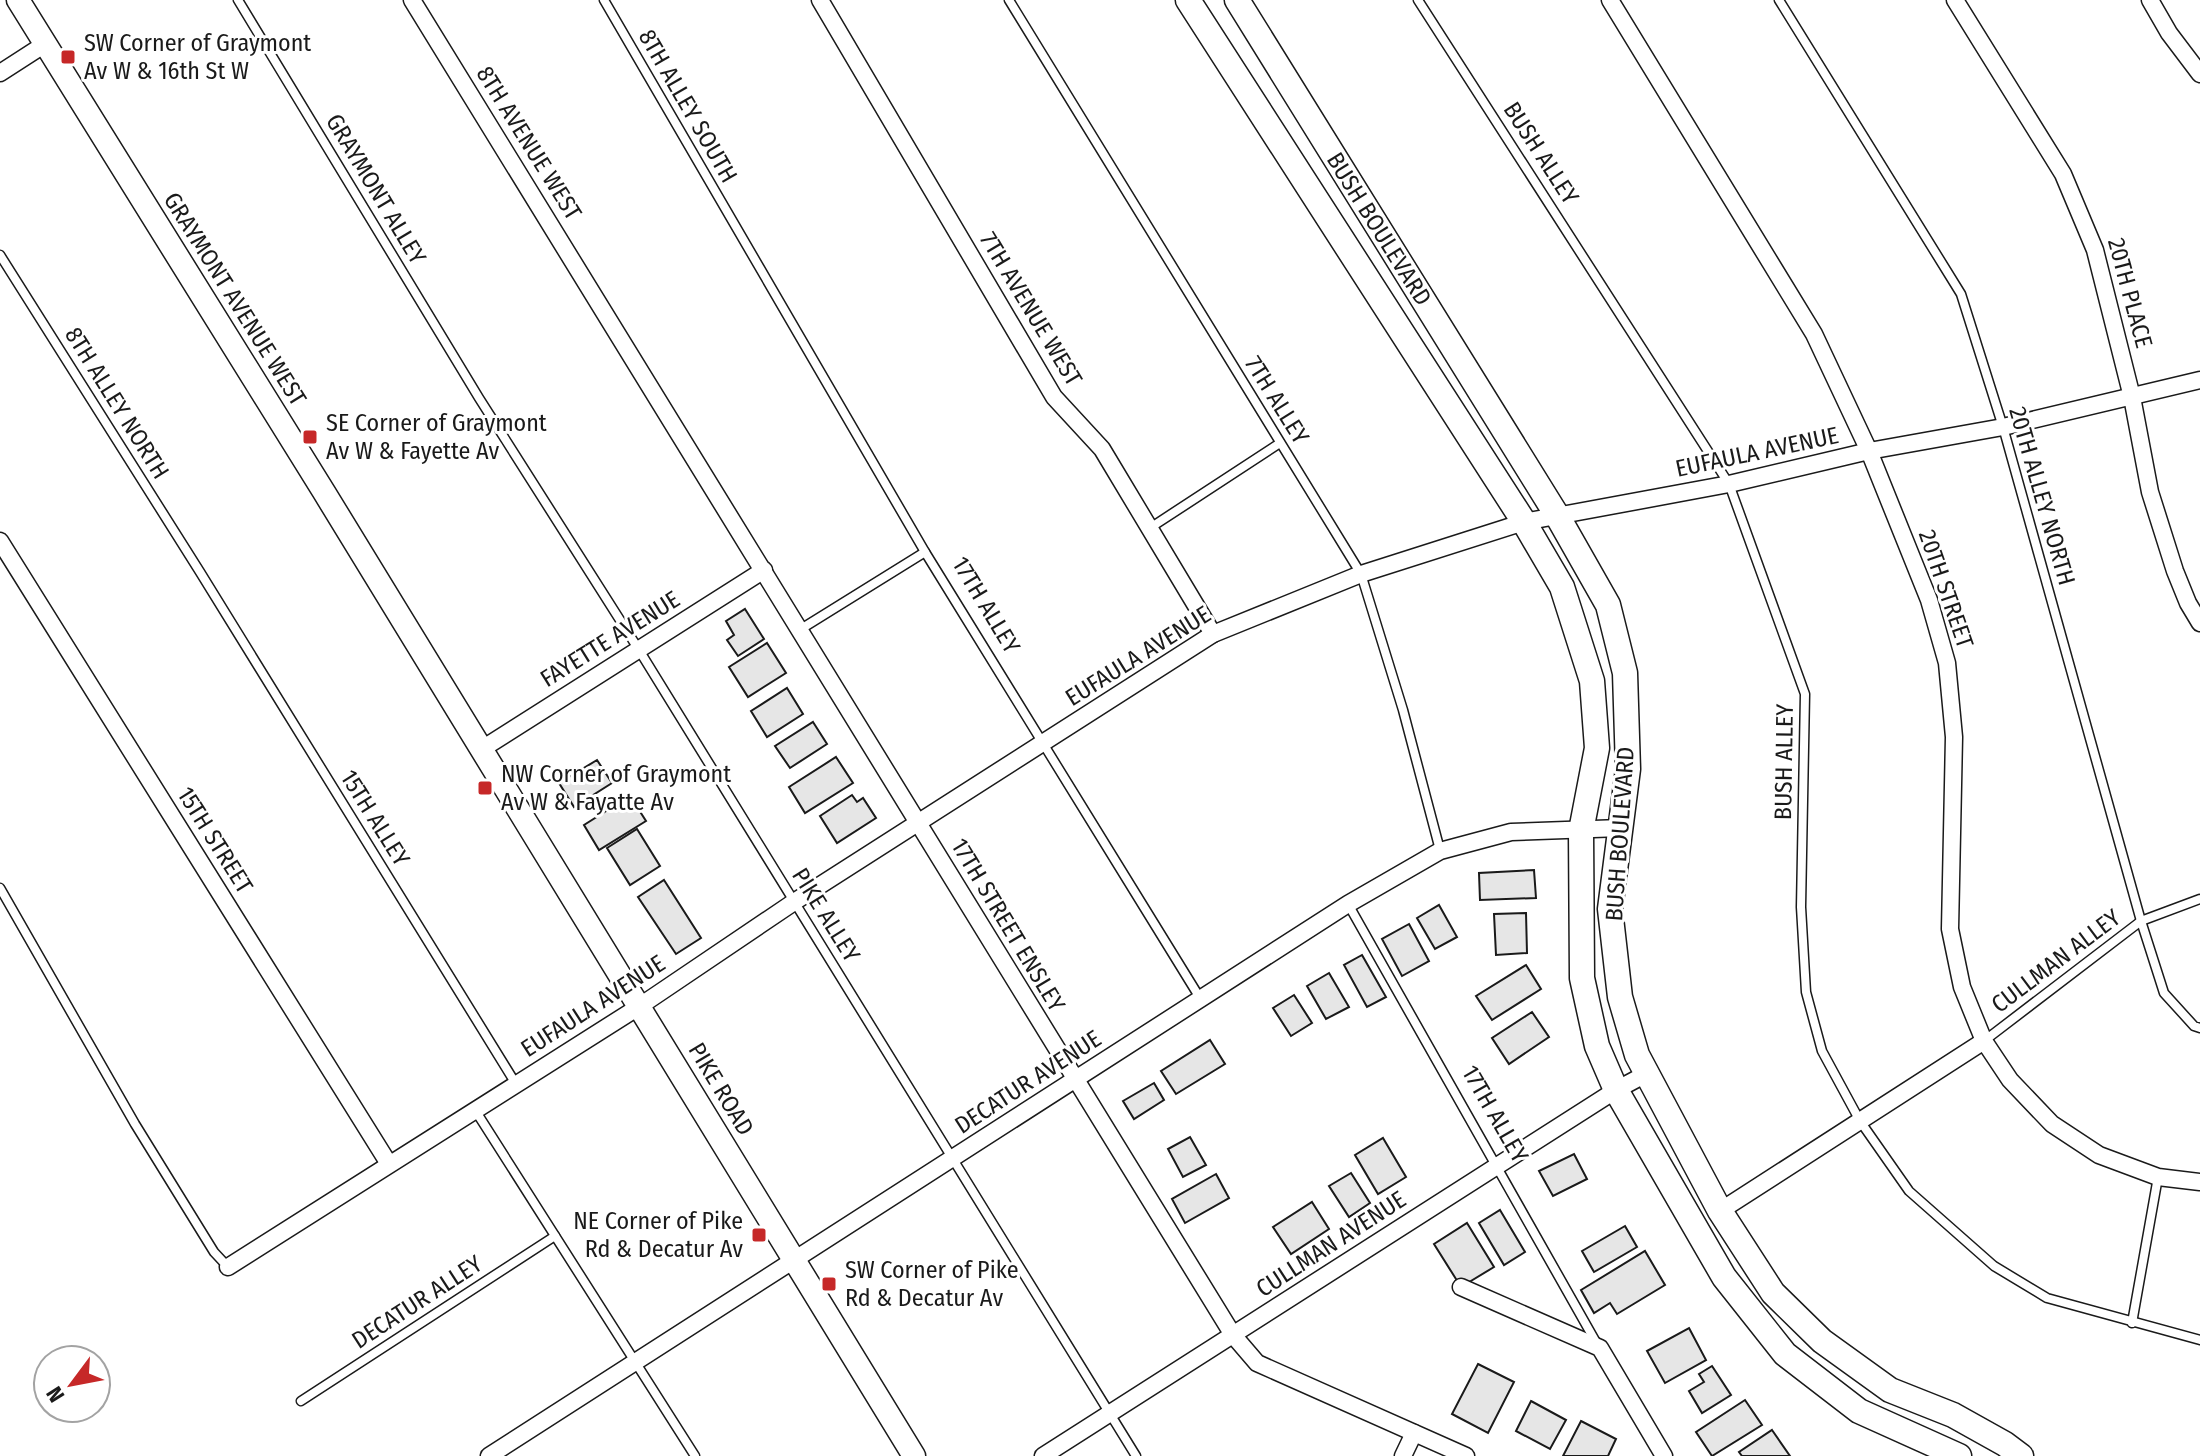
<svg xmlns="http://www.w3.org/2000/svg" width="2200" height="1456" viewBox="0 0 2200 1456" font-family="'Fira Sans Condensed',sans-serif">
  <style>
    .building { fill: #e6e6e6; stroke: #1a1a1a; stroke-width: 2 }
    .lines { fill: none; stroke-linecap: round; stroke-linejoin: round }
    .service-casing { stroke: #1a1a1a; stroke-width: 11 }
    .minor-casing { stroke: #1a1a1a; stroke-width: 19 }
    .tertiary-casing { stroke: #1a1a1a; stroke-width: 25 }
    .secondary-casing { stroke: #1a1a1a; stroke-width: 27 }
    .service { stroke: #fff; stroke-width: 8 }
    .minor { stroke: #fff; stroke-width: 16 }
    .tertiary { stroke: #fff; stroke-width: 22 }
    .secondary { stroke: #fff; stroke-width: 24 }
    .poi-dot { fill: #c62828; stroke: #fff; stroke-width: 3 }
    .labels { text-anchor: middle; stroke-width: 6; stroke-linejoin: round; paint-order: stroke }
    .poi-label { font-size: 24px; fill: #1a1a1a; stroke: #fff; text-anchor: start }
    .street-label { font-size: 24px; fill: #1a1a1a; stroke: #fff }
  </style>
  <rect width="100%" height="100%" fill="#fff"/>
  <g class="building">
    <path d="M745 609 764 639 738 656 727 640 734 635 726 621Z"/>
    <path d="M767 643 786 673 748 697 729 667Z"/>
    <path d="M787 688 803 714 767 737 751 711Z"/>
    <path d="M813 722 827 744 790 768 775 746Z"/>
    <path d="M836 757 853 783 805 813 789 787Z"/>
    <path d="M597 760 612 783 574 807 559 783Z"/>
    <path d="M852 795 857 802 863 798 876 818 837 843 820 816Z"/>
    <path d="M630 796 646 821 599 850 584 825Z"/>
    <path d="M637 829 660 866 630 885 607 848Z"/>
    <path d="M1534 870 1536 898 1480 900 1479 873Z"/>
    <path d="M664 880 701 938 676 954 638 897Z"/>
    <path d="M1439 905 1457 937 1435 949 1417 918Z"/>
    <path d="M1526 913 1527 953 1496 955 1494 914Z"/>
    <path d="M1409 924 1429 961 1402 976 1382 939Z"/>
    <path d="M1362 955 1386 997 1367 1007 1344 965Z"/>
    <path d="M1526 965 1541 989 1492 1020 1476 996Z"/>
    <path d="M1329 973 1349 1007 1326 1019 1307 986Z"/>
    <path d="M1294 995 1312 1023 1291 1036 1273 1008Z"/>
    <path d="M1532 1012 1549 1037 1509 1064 1492 1038Z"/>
    <path d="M1210 1040 1225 1064 1176 1094 1161 1071Z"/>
    <path d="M1154 1083 1164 1100 1134 1119 1123 1101Z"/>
    <path d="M1190 1137 1206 1165 1183 1177 1168 1149Z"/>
    <path d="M1383 1138 1406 1177 1378 1194 1355 1155Z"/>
    <path d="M1574 1154 1587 1179 1553 1196 1539 1171Z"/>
    <path d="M1351 1173 1370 1203 1349 1217 1329 1186Z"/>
    <path d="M1216 1174 1229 1198 1185 1223 1172 1199Z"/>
    <path d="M1312 1202 1329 1229 1291 1254 1273 1227Z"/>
    <path d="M1500 1210 1525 1252 1504 1265 1479 1223Z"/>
    <path d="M1467 1223 1494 1267 1461 1287 1434 1244Z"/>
    <path d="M1625 1226 1637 1247 1594 1272 1582 1251Z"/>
    <path d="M1645 1251 1665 1285 1617 1314 1610 1303 1594 1313 1581 1290Z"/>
    <path d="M1689 1328 1706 1360 1665 1383 1647 1351Z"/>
    <path d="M1478 1364 1514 1382 1488 1433 1452 1414Z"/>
    <path d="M1712 1366 1731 1395 1702 1413 1689 1391 1704 1382 1699 1374Z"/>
    <path d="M1745 1400 1762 1425 1712 1456 1696 1432Z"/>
    <path d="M1531 1401 1566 1420 1550 1449 1516 1431Z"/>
    <path d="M1581 1421 1616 1439 1608 1456H1563Z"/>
    <path d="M1772 1430 1790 1456H1742L1739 1452Z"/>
  </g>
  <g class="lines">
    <g class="service-casing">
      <g id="service">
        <path d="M238 0 479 398 639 650 1136 1456"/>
        <path d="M604 0 925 552 1200 998"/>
        <path d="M1009 0 1361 574 1403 710 1440 850"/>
        <path d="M1418 0 1729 484 1805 694 1801 907 1806 992 1822 1051 1860 1121 1909 1191 1994 1266 2047 1298 2200 1340"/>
        <path d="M1779 0 1961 294 2003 427 2141 921 2164 993 2194 1026 2200 1028"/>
        <path d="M0 255 200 572 516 1084"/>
        <path d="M1150 528 1280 443"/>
        <path d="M801 629 925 552"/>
        <path d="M0 888 135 1124 214 1252 228 1267"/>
        <path d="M1348 904 1597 1344"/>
        <path d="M1984 1041 2141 921 2200 899"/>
        <path d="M475 1110 695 1456"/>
        <path d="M2132 1323 2158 1177"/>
        <path d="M301 1401 555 1236"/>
      </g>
    </g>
    <g class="minor-casing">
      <g id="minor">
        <path d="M412 0 1233 1335 1257 1363 1466 1456"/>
        <path d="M820 0 1054 397 1102 449 1213 634"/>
        <path d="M1610 0 1814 334 1869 451 1929 600 1947 663 1954 737 1950 929 1962 987 1984 1041 2010 1080 2052 1124 2099 1155 2158 1177 2200 1182"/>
        <path d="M1955 0 2063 174 2095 250 2132 397 2150 492 2175 571 2188 603 2200 623"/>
        <path d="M2150 0 2169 33 2200 74"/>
        <path d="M0 73 45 44"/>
        <path d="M0 541 389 1164"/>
        <path d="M482 749 764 570"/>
        <path d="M1720 1211 1984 1041"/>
        <path d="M228 1267 640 1006 794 902 1213 634 1361 574 1524 522 1729 484 1869 451 2003 427 2200 380"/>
        <path d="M1461 1287 1600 1348 1664 1456"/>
        <path d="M489 1456 1348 904 1440 851 1511 832 1621 828"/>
        <path d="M1043 1456 1616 1090 1646 1074"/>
        <path d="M1403 1456 1414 1433"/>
      </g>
    </g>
    <g class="tertiary-casing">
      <path id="tertiary" d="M18 0 324 492 914 1456"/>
    </g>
    <g class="secondary-casing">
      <g id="secondary">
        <path d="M1188 0 1524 522 1562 587 1592 681 1597 748 1581 831 1582 978 1597 1046 1616 1090 1724 1277 1785 1354 1859 1411 1959 1456"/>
        <path d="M1237 0 1558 517 1608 605 1625 673 1628 769 1610 909 1620 997 1637 1055 1720 1211 1773 1293 1822 1341 1890 1390 1953 1415 2005 1444 2021 1456"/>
      </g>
    </g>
    <use href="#service" class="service"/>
    <use href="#minor" class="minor"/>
    <use href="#tertiary" class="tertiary"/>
    <use href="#secondary" class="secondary"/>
  </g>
  <g class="poi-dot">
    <rect x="60" y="49" width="16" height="16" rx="4"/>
    <rect x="302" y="429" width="16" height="16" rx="4"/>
    <rect x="477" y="780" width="16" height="16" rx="4"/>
    <rect x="751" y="1227" width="16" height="16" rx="4"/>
    <rect x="821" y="1276" width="16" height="16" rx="4"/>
  </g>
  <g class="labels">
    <g class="poi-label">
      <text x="84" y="51">SW Corner of Graymont<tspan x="84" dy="28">Av W &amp; 16th St W</tspan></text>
      <text x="326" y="431">SE Corner of Graymont<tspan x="326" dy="28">Av W &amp; Fayette Av</tspan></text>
      <text x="501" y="782">NW Corner of Graymont<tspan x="501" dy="28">Av W &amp; Fayatte Av</tspan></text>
      <text x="743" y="1229" text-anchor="end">NE Corner of Pike<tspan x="743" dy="28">Rd &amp; Decatur Av</tspan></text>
      <text x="845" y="1278">SW Corner of Pike<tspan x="845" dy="28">Rd &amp; Decatur Av</tspan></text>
    </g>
    <g class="street-label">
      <text transform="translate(688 106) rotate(60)" y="8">8TH ALLEY SOUTH</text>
      <text transform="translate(529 143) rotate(58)" y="8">8TH AVENUE WEST</text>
      <text transform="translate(1541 153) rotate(57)" y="8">BUSH ALLEY</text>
      <text transform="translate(376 189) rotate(59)" y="8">GRAYMONT ALLEY</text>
      <text transform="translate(1379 229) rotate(58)" y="8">BUSH BOULEVARD</text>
      <text transform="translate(2130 293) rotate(75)" y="8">20TH PLACE</text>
      <text transform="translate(235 299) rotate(58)" y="8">GRAYMONT AVENUE WEST</text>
      <text transform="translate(1031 309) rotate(59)" y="8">7TH AVENUE WEST</text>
      <text transform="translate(1277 400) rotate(58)" y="8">7TH ALLEY</text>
      <text transform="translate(117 403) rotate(58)" y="8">8TH ALLEY NORTH</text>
      <text transform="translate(1757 452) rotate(-12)" y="8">EUFAULA AVENUE</text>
      <text transform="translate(2042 496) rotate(74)" y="8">20TH ALLEY NORTH</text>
      <text transform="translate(1946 589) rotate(71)" y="8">20TH STREET</text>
      <text transform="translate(986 605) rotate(59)" y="8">17TH ALLEY</text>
      <text transform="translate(610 639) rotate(-32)" y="8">FAYETTE AVENUE</text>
      <text transform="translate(1138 656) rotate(-32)" y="8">EUFAULA AVENUE</text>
      <text transform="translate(1784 762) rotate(-89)" y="8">BUSH ALLEY</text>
      <text transform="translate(375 818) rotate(58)" y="8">15TH ALLEY</text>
      <text transform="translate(1620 834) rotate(-86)" y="8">BUSH BOULEVARD</text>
      <text transform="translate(215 840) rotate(58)" y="8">15TH STREET</text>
      <text transform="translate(826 915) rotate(58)" y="8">PIKE ALLEY</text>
      <text transform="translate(1008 925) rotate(59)" y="8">17TH STREET ENSLEY</text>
      <text transform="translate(2056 961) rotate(-37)" y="8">CULLMAN ALLEY</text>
      <text transform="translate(593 1006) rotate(-33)" y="8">EUFAULA AVENUE</text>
      <text transform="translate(1028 1082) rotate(-33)" y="8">DECATUR AVENUE</text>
      <text transform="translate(721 1089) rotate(59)" y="8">PIKE ROAD</text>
      <text transform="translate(1495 1114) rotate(60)" y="8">17TH ALLEY</text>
      <text transform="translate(1331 1244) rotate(-33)" y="8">CULLMAN AVENUE</text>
      <text transform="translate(417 1302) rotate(-33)" y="8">DECATUR ALLEY</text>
    </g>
  </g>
  <g transform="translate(72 1384) rotate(238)"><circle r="38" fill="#ffffff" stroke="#a3a3a3" stroke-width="2"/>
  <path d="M0-6L14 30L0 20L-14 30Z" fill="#c62828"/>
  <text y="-12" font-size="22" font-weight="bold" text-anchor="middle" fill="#1a1a1a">N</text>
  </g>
</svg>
